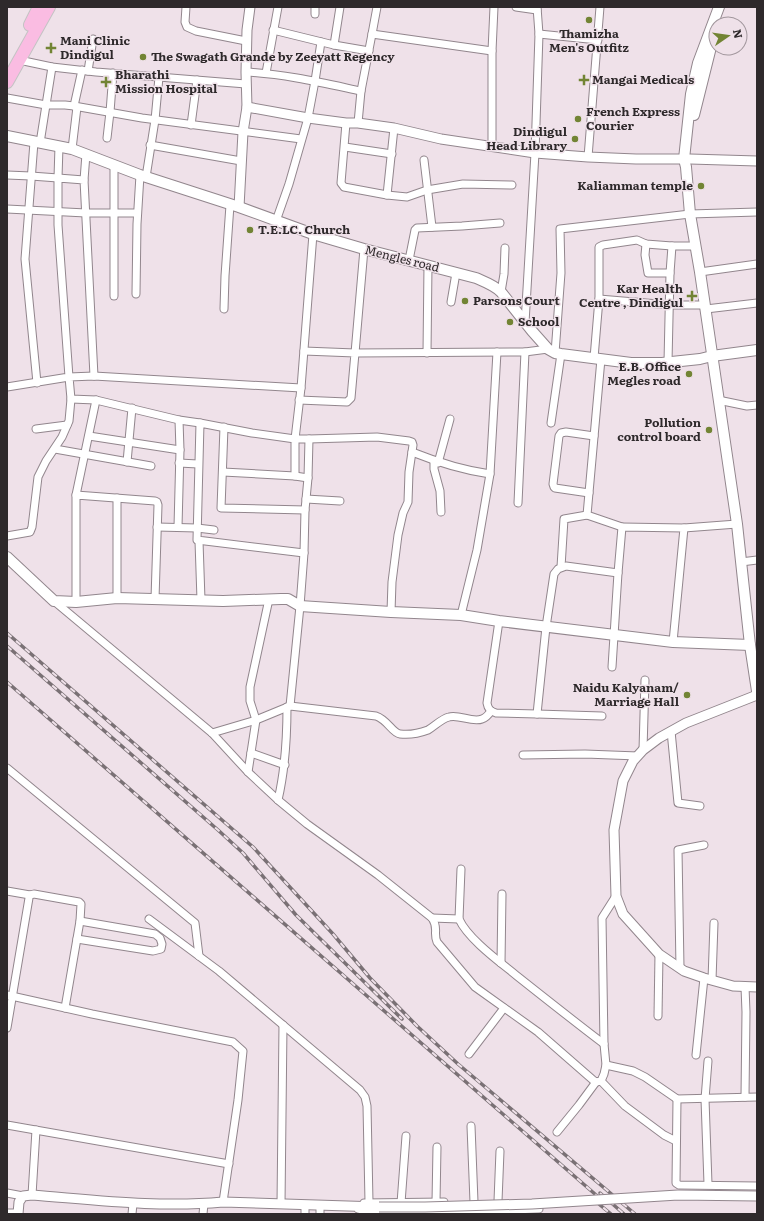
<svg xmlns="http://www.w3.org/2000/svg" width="764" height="1221" viewBox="0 0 764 1221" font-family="Literata,serif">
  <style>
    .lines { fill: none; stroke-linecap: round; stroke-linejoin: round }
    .minor-casing { stroke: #92868d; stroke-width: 9 }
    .tertiary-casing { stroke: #92868d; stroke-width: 11 }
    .secondary-casing { stroke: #92868d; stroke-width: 12 }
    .trunk-casing { stroke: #c4c3c4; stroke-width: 14 }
    .minor { stroke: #fff; stroke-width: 7 }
    .tertiary { stroke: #fff; stroke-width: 9 }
    .secondary { stroke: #fff; stroke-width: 10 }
    .trunk { stroke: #fabce2; stroke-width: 12 }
    .rail-casing { stroke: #7a7175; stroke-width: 3.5 }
    .rail { stroke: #efe1e9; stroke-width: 2; stroke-dasharray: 6; stroke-linecap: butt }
    .tertiary-bridge-casing { stroke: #92868d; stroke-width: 11; stroke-linecap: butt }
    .tertiary-bridge { stroke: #fff; stroke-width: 9 }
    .poi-dot { fill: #728434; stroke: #efe1e9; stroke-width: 1.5 }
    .labels { text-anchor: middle; stroke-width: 3; stroke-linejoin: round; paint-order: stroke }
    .poi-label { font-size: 12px; font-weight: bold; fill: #2e292b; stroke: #efe1e9; text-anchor: start }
    .street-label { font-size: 12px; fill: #2e292b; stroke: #efe1e9 }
  </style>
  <rect width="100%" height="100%" fill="#efe1e9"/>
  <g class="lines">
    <g class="minor-casing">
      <g id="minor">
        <path d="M186 7 185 22 187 27 196 31 246 41"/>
        <path d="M516 7 537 10"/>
        <path d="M315 14V7"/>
        <path d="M273 30 334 45 369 51"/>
        <path d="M372 34 377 7"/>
        <path d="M539 34 598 40"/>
        <path d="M334 45 340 7"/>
        <path d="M19 60 52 67 96 72 246 84"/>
        <path d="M88 71 93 39"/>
        <path d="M246 72C285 74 323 83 361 91"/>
        <path d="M266 73 278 7"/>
        <path d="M7 98 46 105H65L74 106 142 118 301 139"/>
        <path d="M74 106 82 70"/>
        <path d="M346 123 341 183 344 187 387 195 407 197 427 190 463 184 512 185"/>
        <path d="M358 123 361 91 372 34 492 51"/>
        <path d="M191 125 197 80"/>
        <path d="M107 138 110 112 113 73"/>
        <path d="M34 142 25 259 37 383"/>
        <path d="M40 143 52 67"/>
        <path d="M150 145 241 161"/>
        <path d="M345 147 392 154"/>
        <path d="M492 147V51L494 7"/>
        <path d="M72 149 77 107"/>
        <path d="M588 157 600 7"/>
        <path d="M424 160 432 227"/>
        <path d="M7 175 31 176 58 178 59 146"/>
        <path d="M146 177 155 120 159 77"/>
        <path d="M84 180 86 154"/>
        <path d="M387 195 394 128"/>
        <path d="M7 209 86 213H137"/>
        <path d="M276 221 289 184 308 118 315 81 321 42"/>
        <path d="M646 244 645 255 648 273H670"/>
        <path d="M364 249 355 353 525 352 548 349"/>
        <path d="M409 260 415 230 417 228 462 226 500 223"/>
        <path d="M700 272 757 264"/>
        <path d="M501 292 504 274 505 248"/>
        <path d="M136 294 137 224 140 175"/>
        <path d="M114 296V166"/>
        <path d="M599 299 670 305H705"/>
        <path d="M451 302 456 273"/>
        <path d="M224 309 225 276 230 205"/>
        <path d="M706 309 757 303"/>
        <path d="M525 323 535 153 539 34 537 7"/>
        <path d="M427 353 428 265"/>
        <path d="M555 353 561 273 560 229 690 214 757 212"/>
        <path d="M594 358 599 299V247L603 245 637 240 646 244 672 246H696"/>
        <path d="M601 359 587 515 622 527"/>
        <path d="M668 362 670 273 672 246"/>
        <path d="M7 387 69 377 58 225V178L84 180 94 376"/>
        <path d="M299 400 347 402 351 398 355 353 304 351"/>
        <path d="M718 400 747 406 757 405"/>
        <path d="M200 423 179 420 96 400 71 399 69 377 94 376 301 388"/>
        <path d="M551 423 561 354"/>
        <path d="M224 427 221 508 305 510"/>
        <path d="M36 429 67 425"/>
        <path d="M89 436 180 450"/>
        <path d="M309 439 377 437 409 441 412 442 413 445 409 472 408 502 403 513 398 535 392 582 391 612"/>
        <path d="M55 449 151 466"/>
        <path d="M412 452C437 462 462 470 490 474"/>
        <path d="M434 461V469L440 491 441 512"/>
        <path d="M127 462 132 408"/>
        <path d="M179 463 198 464"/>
        <path d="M438 463 450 419"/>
        <path d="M223 472 295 476 308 478"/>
        <path d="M295 476V439L252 433 200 423 197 540 304 553"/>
        <path d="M589 493 555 488 554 487 553 484 559 436 561 433 566 432 594 436"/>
        <path d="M76 495 96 400"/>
        <path d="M117 498V598"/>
        <path d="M306 499 340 501"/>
        <path d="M518 503 525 352"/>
        <path d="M157 527 197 528 214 530"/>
        <path d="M178 527 180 450 179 420"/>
        <path d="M684 528 737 524"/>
        <path d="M7 536 30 532 32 527 38 477 46 461 62 437 69 421 71 399"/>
        <path d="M199 541 201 600"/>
        <path d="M741 562 757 560"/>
        <path d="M561 567 564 519 587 515"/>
        <path d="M54 601 212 733 248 772 278 800 307 824 378 875 432 918C439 928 433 933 437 942L475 987 538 1032 593 1080 596 1082 601 1081 604 1074 606 1065 604 1044 602 918 616 896"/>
        <path d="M76 602V495L155 501 157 502 158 505 155 599"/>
        <path d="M461 615 477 550 490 474 497 352"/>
        <path d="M499 621 487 703C488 709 490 711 496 713L537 714 546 627 554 574 558 569 566 566 618 573 622 527 684 528 673 642"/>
        <path d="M612 667 618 573"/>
        <path d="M290 706 300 606 304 553 305 510 308 478 309 439H295L301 388 313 234"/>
        <path d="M537 714 602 716"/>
        <path d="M671 731 678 803 700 806"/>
        <path d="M212 733 256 720 290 706 376 716C388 720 392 733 400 734 408 735 420 733 428 730 435 726 441 719 449 717 459 714 472 723 482 719 485 718 489 714 491 711"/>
        <path d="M643 750 645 680"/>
        <path d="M251 753 285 765"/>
        <path d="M523 755 585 754 638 756"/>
        <path d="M7 768 195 923 199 956"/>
        <path d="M248 772 256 720 250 701V687L269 599"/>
        <path d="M278 800C285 770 287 739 287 707"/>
        <path d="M461 869 459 919C468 939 500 962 517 976 546 999 575 1022 604 1044"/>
        <path d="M7 891 30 895"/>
        <path d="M432 918 459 919"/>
        <path d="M149 919 219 971 360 1090 365 1097 367 1106 369 1202"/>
        <path d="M77 939 153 951 161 949 162 944 160 938 155 934 80 921"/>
        <path d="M501 963 502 894"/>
        <path d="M680 968 678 850 704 845"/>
        <path d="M712 980 714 923"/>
        <path d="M7 995 92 1014 233 1042 243 1051 238 1100 223 1202"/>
        <path d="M658 1016 659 954"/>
        <path d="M7 1028 29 898 30 895 34 894 79 902 81 904 80 921 65 1008"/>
        <path d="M469 1054 504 1008"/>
        <path d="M696 1055 704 978"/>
        <path d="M606 1065 633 1071 645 1077 677 1099 757 1097"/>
        <path d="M601 1081 625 1106 664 1135 676 1141"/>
        <path d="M745 1097 746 1012 745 987"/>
        <path d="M677 1099 676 1183 679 1185 757 1186"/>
        <path d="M7 1125 229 1164"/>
        <path d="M471 1126 474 1202"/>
        <path d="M557 1132 579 1105 596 1082"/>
        <path d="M708 1184 705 1099 708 1061"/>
        <path d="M7 1193 23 1196"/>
        <path d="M32 1195 36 1130"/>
        <path d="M498 1201 500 1151"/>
        <path d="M436 1202 437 1147"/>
        <path d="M364 1203 444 1202"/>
        <path d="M401 1203 406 1136"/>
        <path d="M281 1204 283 1025"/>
        <path d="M305 1205V1214"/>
        <path d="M320 1205V1214"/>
        <path d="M358 1209 371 1212 384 1213 511 1210 539 1209"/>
        <path d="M7 1213H18"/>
        <path d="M132 1214 133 1204"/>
        <path d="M203 1214 204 1204"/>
      </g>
    </g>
    <g class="tertiary-casing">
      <g id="tertiary">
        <path d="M247 107 308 118 346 123H358L394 128 441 139 535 153 588 157 636 159H690L757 161"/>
        <path d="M239 207 243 132 247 107 246 72 247 30 250 7"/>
        <path d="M757 695 686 723 659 738 643 750 633 761 623 781 614 830 616 896 623 914 659 954 684 971 704 978 733 986 757 987"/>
        <path d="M18 1214 19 1202 23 1196 32 1195C96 1200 159 1208 223 1202L379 1207"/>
      </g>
    </g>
    <g class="secondary-casing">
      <g id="secondary">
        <path d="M719 7 698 63 691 94 684 159 686 167 690 214 700 272 737 524 750 645 757 691"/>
        <path d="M694 115 712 43"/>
        <path d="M7 136 72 149 140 175 239 207 313 234 364 249 476 278C485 282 494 285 501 292L532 331 548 349 555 353 561 354 631 363H662L700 359 712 356 757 350"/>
        <path d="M7 557 54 601 76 602 117 598 223 601 281 599H288L300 606 391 612 461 615 499 621 673 642 750 645"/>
      </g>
    </g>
    <g class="trunk-casing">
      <g id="trunk">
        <path d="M30 25 39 7"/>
        <path d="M7 82 49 7"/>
      </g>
    </g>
    <use href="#minor" class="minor"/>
    <use href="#tertiary" class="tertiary"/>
    <use href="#secondary" class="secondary"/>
    <use href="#trunk" class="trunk"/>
    <g class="rail-casing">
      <g id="rail">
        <path d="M7 633 253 847 333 934 370 978 417 1026 458 1064 635 1214"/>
        <path d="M7 646 218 830 243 853 296 915 402 1019"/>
        <path d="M7 682 367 996 603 1201"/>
        <path d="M600 1193 624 1214"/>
        <path d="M594 1200 611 1214"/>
      </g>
    </g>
    <use href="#rail" class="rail"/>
    <g class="tertiary-bridge-casing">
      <path id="tertiary-bridge" d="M379 1207H425L532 1204 678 1195 757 1196"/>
    </g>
    <use href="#tertiary-bridge" class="tertiary-bridge"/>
  </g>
  <g class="poi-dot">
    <circle cx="589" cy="20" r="4"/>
    <path d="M49 42h4v4h4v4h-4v4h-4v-4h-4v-4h4z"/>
    <circle cx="143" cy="57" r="4"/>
    <path d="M582 74h4v4h4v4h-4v4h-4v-4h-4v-4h4z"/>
    <path d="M104 76h4v4h4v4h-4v4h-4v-4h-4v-4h4z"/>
    <circle cx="578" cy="119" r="4"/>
    <circle cx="575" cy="139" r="4"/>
    <circle cx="701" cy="186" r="4"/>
    <circle cx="250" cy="230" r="4"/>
    <path d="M690 290h4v4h4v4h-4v4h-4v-4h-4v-4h4z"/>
    <circle cx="465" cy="301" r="4"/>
    <circle cx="510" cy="322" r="4"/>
    <circle cx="689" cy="374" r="4"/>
    <circle cx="709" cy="430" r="4"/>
    <circle cx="687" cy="695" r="4"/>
  </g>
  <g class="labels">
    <g class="poi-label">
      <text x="589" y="38" text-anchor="middle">Thamizha<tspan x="589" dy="14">Men's Outfitz</tspan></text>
      <text x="60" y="45">Mani Clinic<tspan x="60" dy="14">Dindigul</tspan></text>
      <text x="151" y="61">The Swagath Grande by Zeeyatt Regency</text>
      <text x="115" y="79">Bharathi<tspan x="115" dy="14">Mission Hospital</tspan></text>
      <text x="592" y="84">Mangai Medicals</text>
      <text x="586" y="116">French Express<tspan x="586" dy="14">Courier</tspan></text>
      <text x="567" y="136" text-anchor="end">Dindigul<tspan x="567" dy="14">Head Library</tspan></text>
      <text x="693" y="190" text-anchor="end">Kaliamman temple</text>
      <text x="258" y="234">T.E.LC. Church</text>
      <text x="683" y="293" text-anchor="end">Kar Health<tspan x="683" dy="14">Centre , Dindigul</tspan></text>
      <text x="473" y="305">Parsons Court</text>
      <text x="518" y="326">School</text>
      <text x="681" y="371" text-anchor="end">E.B. Office<tspan x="681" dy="14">Megles road</tspan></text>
      <text x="701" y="427" text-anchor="end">Pollution<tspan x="701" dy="14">control board</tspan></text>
      <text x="679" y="692" text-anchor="end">Naidu Kalyanam/<tspan x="679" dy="14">Marriage Hall</tspan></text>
    </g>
    <g class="street-label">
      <text transform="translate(402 259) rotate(14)" y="4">Mengles road</text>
    </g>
  </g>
  <rect width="764" height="1221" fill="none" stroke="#2e292b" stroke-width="16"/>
  <g transform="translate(728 36) rotate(77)"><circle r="19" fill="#efe1e9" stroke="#a2979d"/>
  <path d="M0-3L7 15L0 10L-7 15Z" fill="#728434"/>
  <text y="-6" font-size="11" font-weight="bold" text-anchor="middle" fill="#2e292b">N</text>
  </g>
</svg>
